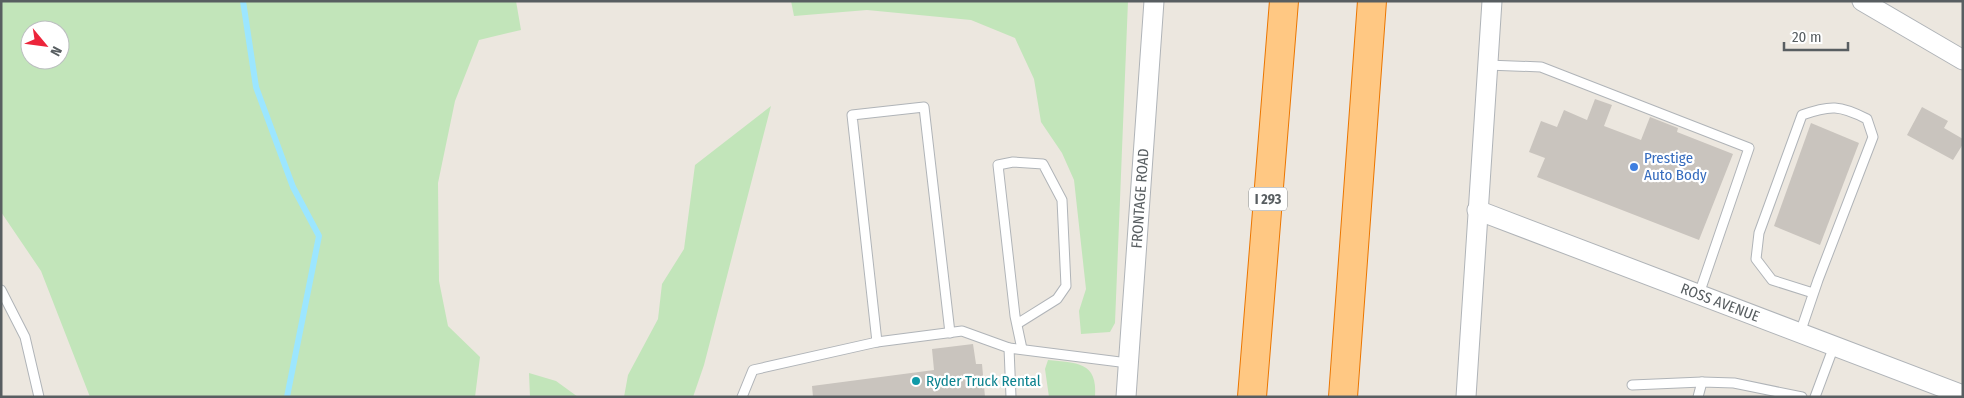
<svg xmlns="http://www.w3.org/2000/svg" width="1964" height="398" viewBox="0 0 1964 398" font-family="'Fira Sans Condensed',sans-serif">
  <style>
    .green { fill: #c2e5ba; fill-rule: evenodd }
    .lines { fill: none; stroke-linecap: round; stroke-linejoin: round }
    .stream { stroke: #9ce6ff; stroke-width: 6 }
    .building { fill: #c9c4be }
    .service-casing { stroke: #b0b4b8; stroke-width: 11 }
    .minor-casing { stroke: #b0b4b8; stroke-width: 21 }
    .motorway-casing { stroke: #eb7600; stroke-width: 30 }
    .service { stroke: #fff; stroke-width: 9 }
    .minor { stroke: #fff; stroke-width: 19 }
    .motorway { stroke: #ffc883; stroke-width: 28 }
    .shop-dot { fill: #3f7fe0; stroke: #fff; stroke-width: 2 }
    .culture-dot { fill: #0f9aa8; stroke: #fff; stroke-width: 2 }
    .labels { text-anchor: middle; stroke-width: 4.5; stroke-linejoin: round; paint-order: stroke }
    .shield { fill: #fff; stroke: #8a8e90; stroke-width: 1 }
    .shield-label { font-size: 14px; font-weight: bold; fill: #585e61 }
    .shop-label { font-size: 15px; fill: #366cbe; stroke: #fff; text-anchor: start }
    .street-label { font-size: 15px; fill: #585e61; stroke: #fff }
    .culture-label { font-size: 15px; fill: #0d838f; stroke: #fff; text-anchor: start }
  </style>
  <rect width="100%" height="100%" fill="#ece7df"/>
  <g class="green">
    <path d="M1 1H516L521 30 479 40 455 101 438 183 439 281 448 326 480 357 475 397H90L41 271 1 212ZM30 30H60V60H30Z"/>
    <path d="M791 1H1128L1115 323 1110 332 1081 334 1079 311 1086 289 1074 180 1062 153 1041 122 1034 79 1015 38 971 20 867 10 794 16Z"/>
    <path d="M771 106 704 365 693 397H624L628 375 658 319 662 284 684 249 695 165Z"/>
    <path d="M1048 360C1076 363 1098 361 1095 397H1049L1045 369Z"/>
    <path d="M529 373 556 381 578 397H530Z"/>
  </g>
  <g class="lines">
    <path class="stream" d="M243 1 256 87 293 187 319 236 287 397"/>
  </g>
  <g class="building">
    <path d="M1595 99 1612 105 1604 126 1641 140 1650 117 1678 128 1677 132 1733 154 1699 240 1537 177 1545 158 1529 152 1541 121 1557 127 1564 110 1587 120Z"/>
    <path d="M1922 107 1948 121 1944 128 1963 139V144L1953 160 1907 135Z"/>
    <path d="M1811 123 1859 143 1820 245 1774 226Z"/>
    <path d="M973 344 976 364H982L985 397H813L812 386 934 370 932 349Z"/>
  </g>
  <g class="lines">
    <g class="service-casing">
      <g id="service">
        <path d="M1487 65 1541 67 1749 148 1699 294"/>
        <path d="M1 290 25 337 39 397"/>
        <path d="M1017 324 1057 299 1066 286 1062 200 1043 164 1013 162 998 165 1015 316 1022 349"/>
        <path d="M1800 333 1818 280 1873 137 1867 119C1840 105 1830 105 1802 115L1759 233 1756 259 1772 280 1813 293"/>
        <path d="M877 342 852 115 924 107 950 333"/>
        <path d="M1632 385 1702 382"/>
        <path d="M742 397 753 370 877 342 962 331 1009 348"/>
        <path d="M1011 397 1009 348 1128 363"/>
        <path d="M1698 397 1702 382 1734 383 1802 397"/>
        <path d="M1815 397 1834 346"/>
      </g>
    </g>
    <g class="minor-casing">
      <g id="minor">
        <path d="M1862 1 1963 60"/>
        <path id="s1" d="M1477 210 1963 395"/>
        <path id="s2" d="M1126 397 1154 1"/>
        <path d="M1466 397 1492 1"/>
      </g>
    </g>
    <g class="motorway-casing">
      <g id="motorway">
        <path d="M1252 397 1284 1"/>
        <path d="M1343 397 1372 1"/>
      </g>
    </g>
    <use href="#service" class="service"/>
    <use href="#minor" class="minor"/>
    <use href="#motorway" class="motorway"/>
  </g>
  <circle class="shop-dot" cx="1634" cy="167" r="5"/>
  <circle class="culture-dot" cx="916" cy="381" r="5"/>
  <g class="labels">
    <rect class="shield" x="1249" y="187.5" width="38" height="23" rx="4"/>
    <g class="shield-label">
      <text x="1268" y="204">I 293</text>
    </g>
    <g class="shop-label">
      <text x="1644" y="163">Prestige<tspan x="1644" dy="17">Auto Body</tspan></text>
    </g>
    <g class="street-label">
      <text dy="5" stroke="none"><textPath href="#s2" startOffset="199">FRONTAGE ROAD</textPath></text>
      <text dy="5" stroke="none"><textPath href="#s1" startOffset="260">ROSS AVENUE</textPath></text>
    </g>
    <g class="culture-label">
      <text x="926" y="386">Ryder Truck Rental</text>
    </g>
  </g>
  <rect width="1964" height="398" fill="none" stroke="#585e61" stroke-width="5"/>
  <g transform="translate(45 45) rotate(119)"><circle r="24" fill="#ffffff" stroke="#bcbfc0"/>
  <path d="M0-4L9 19L0 12L-9 19Z" fill="#ec253b"/>
  <text y="-8" font-size="14" font-weight="bold" text-anchor="middle" fill="#585e61">N</text>
  </g>
  <path d="M1784 42v8h64v-8" fill="none" stroke="#585e61" stroke-width="2.5"/>
  <text x="1792" y="42" font-size="15" fill="#585e61" stroke="#ffffff" stroke-width="4" paint-order="stroke">20 m</text>
</svg>
